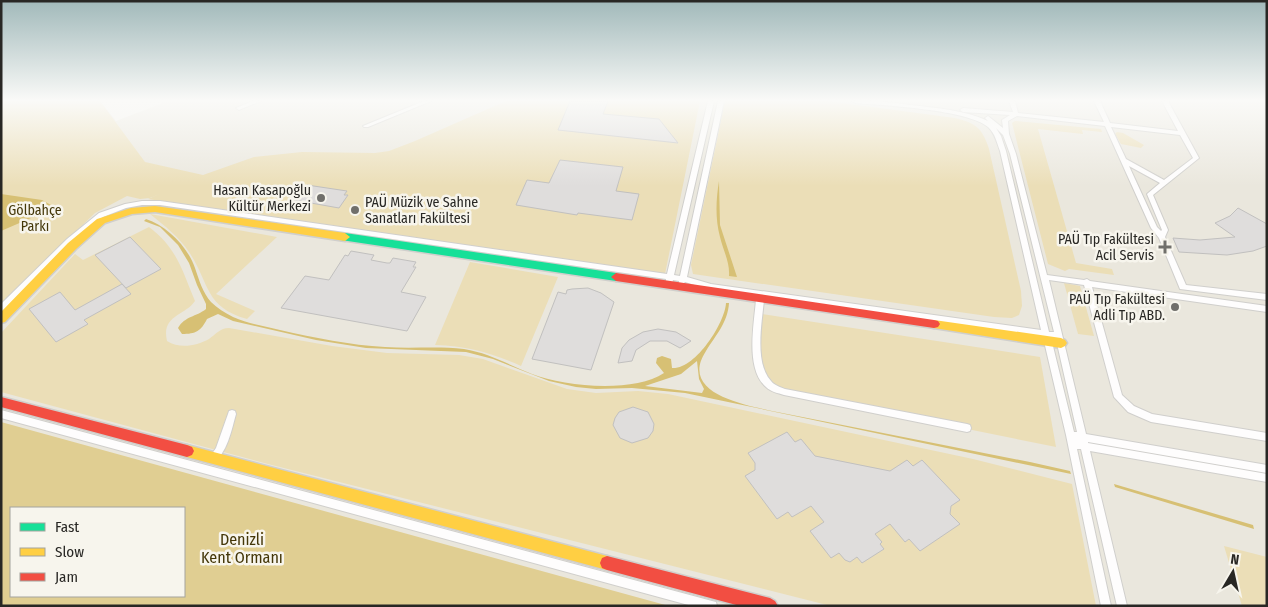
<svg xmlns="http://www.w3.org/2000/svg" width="1268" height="607" viewBox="0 0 1268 607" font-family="'Fira Sans Condensed',sans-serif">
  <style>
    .built { fill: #eae7dd; fill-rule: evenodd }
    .green { fill: #ebdeb7 }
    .forest { fill: #e0ce92; fill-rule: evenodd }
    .water { fill: #d7c074; fill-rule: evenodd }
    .building { fill: #dfdddc; stroke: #c1c0bf }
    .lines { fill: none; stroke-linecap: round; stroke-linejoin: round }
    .street-casing { stroke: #d0cfcc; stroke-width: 2 }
    .fast-casing { stroke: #d0cfcc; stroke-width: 3 }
    .slow-casing { stroke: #d0cfcc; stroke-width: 3 }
    .jam-casing { stroke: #d0cfcc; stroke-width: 3 }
    .street { fill: #fefdfd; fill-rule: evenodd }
    .fast { fill: #16e098; fill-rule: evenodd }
    .slow { fill: #ffcf43; fill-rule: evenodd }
    .jam { fill: #f24e42; fill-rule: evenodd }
    .poi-dot { fill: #706f6b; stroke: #f7f5ed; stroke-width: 2 }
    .labels { text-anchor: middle; stroke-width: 5; stroke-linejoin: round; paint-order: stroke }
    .poi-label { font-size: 14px; fill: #282724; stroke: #f7f5ed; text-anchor: end }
    .park-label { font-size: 14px; fill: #443709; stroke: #f7f5ed }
    .near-park-label { font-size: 16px; fill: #443709; stroke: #f7f5ed }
  </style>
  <rect width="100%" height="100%" fill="#f5f4ef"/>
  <path class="built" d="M1 101H100L116 121 168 101H1267V606H1ZM11 508H184V596H11Z"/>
  <g class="green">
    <path d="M1 101H100L145 162 203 175 254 157 302 152 375 153 389 151 415 141 506 101H700L665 274 335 229 148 199 162 193 150 198 140 199 127 196 95 213 1 305Z"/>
    <path d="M725 101H827L955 118C976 123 982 128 989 149L1021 291 1022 306 1019 315 1012 318 994 317 693 274 691 265Z"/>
    <path d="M1015 121 1101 129 1102 132 1082 130 1083 134 1038 129 1076 263 1112 269 1114 275 1069 269 1065 271 1048 264 1012 123Z"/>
    <path d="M1117 132 1123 133 1144 145 1141 148 1121 144 1115 134Z"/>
    <path d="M150 214 277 237 216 294 255 311 247 319C204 307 210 283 189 252 179 237 165 226 150 214Z"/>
    <path d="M149 227C177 248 182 270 195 301 185 316 161 315 167 341 180 349 196 346 209 339 216 334 220 328 229 328L332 346 387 353 459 355 483 359 567 389 596 393 638 391 668 394 973 459 1072 484 1096 606H831L268 464 1 392V333L75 254 83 260Z"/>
    <path d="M470 262 558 277 521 366C491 353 469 346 435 345Z"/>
    <path d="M1064 283 1080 286 1094 336 1078 334Z"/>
    <path d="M762 314 1040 357 1056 447 784 392 769 385 757 362Z"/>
    <path d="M1224 546 1267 557V606H1242Z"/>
  </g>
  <path class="forest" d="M1 422 669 606H1ZM11 508H184V596H11Z"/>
  <g class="water">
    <path d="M719 181 720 225 737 277 729 276C730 262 723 250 720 237 715 218 716 200 719 181Z"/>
    <path d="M1 194 42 200 51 205 45 212 1 231Z"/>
    <path d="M146 219C167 226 188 247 195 268 199 280 203 293 211 302 217 308 225 313 233 317 248 324 265 326 280 330 315 338 350 345 385 347 411 349 438 346 464 349 489 353 509 365 532 374 565 387 634 393 664 373L656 363 657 358 662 356 671 359 672 368C695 370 725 323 726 303H729C728 322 716 335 706 351 678 394 746 405 772 411L1030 462 1070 471 1071 474 685 393 632 388 596 389 576 387 549 381 493 359 466 352 366 348 316 340 233 321 218 314 207 319C201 331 196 334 182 334L178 328C185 316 196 317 206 309V304L197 285 189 263 178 245 160 227 144 221ZM697 361 699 379 704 389 702 393 645 386 681 374Z"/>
    <path d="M1114 484 1253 525 1254 529 1115 487Z"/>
  </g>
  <g class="building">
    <path d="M570 101H608L603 114 659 119 678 143 558 130Z"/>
    <path d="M560 160 623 167 616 191 639 194 632 220 578 213 577 215 516 205 527 180 549 183Z"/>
    <path d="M307 185 347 191 344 195H348L339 208 294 200Z"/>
    <path d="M1238 208 1267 224V246L1253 251 1227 255 1179 252 1173 238 1200 240 1235 237 1215 223 1230 216Z"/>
    <path d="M130 237 161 269 126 288 95 255Z"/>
    <path d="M351 251 374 255 371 260 387 263H390L393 258 416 262 413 267H416L401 292 426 297 407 331 281 308 305 276 329 280 345 255 348 256Z"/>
    <path d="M122 284 131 294 84 320 88 324 56 342 29 309 60 292 75 310Z"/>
    <path d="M588 288 601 293 614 302 591 370 532 359 558 292 566 294 567 290 572 289Z"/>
    <path d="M658 329 676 332 691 341 680 348 667 341H650L636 350 632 361 618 363 622 348 629 340 643 332Z"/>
    <path d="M633 407 648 412 654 424 653 431 648 438 632 443 620 438 613 425 615 418 619 412Z"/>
    <path d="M787 432 795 442 801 439 815 456 890 471 907 460 913 466 922 460 960 500 951 506 950 514 960 524 920 551 909 539 905 542 890 524 875 534 882 542 880 544 884 549 862 563 857 557 850 562 845 560 839 553 831 558 810 531 824 522 811 506 792 517 788 512 777 519 745 476 755 470V463L748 453Z"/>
  </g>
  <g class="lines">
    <g class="street-casing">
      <g id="street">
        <path d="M253 101H261L241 109 239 110 236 108Z"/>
        <path d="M424 101H431L368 127H364L363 126Z"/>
        <path d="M708 101H714L674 275 680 276 718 101H724L687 277 711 284 1041 330 1000 151C997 143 995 133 988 127 969 110 883 105 855 103L852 101C871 100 891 102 910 105 936 108 965 110 988 121L985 118 988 116 1003 128 1002 120 1010 115 963 112 960 110 963 108 1013 112 1009 101H1015L1018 113 1104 122 1094 101H1100L1110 123 1178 131 1162 101H1168L1199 158 1153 195 1168 230 1165 237 1186 285 1267 294V300L1180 289 1159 238 1151 228 1105 126 1017 116 1008 121 1009 134 1016 154 1047 275 1084 280 1087 279 1090 281 1267 306V312L1092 287 1122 395 1134 406 1152 414 1267 433V441L1151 422 1128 412 1114 397 1084 285 1049 280 1086 434 1267 465V473L1088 442V443L1267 474V482L1090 451 1127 606H1117L1081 449H1077L1111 606H1101L1066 435 1043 337 711 290 685 282 682 285 679 284V281L673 280 672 283H666V279L160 205H142L126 208 103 217 71 243 4 311 1 312V304L67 239 99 213 125 204 142 201H160L667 274ZM1111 127 1180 135 1193 158 1164 180 1126 159ZM996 128 1003 135 1010 154 1054 332H1049L1006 151 1001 136ZM1129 166 1160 183 1147 194 1162 230 1161 231 1157 227ZM1051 338 1056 339 1077 432H1074Z"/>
        <path d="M760 297 764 300C762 322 754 363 771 381 774 385 780 387 785 389L967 424 970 425 971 428 970 431 967 432 784 395C778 393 771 392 766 387 745 369 754 324 756 300Z"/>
        <path d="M1 410 712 601 716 602 717 606H692L1 418Z"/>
        <path d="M232 410 235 411 236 414C232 428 227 455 213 462L210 461 209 458 216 448 228 414 229 411Z"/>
      </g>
    </g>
    <g class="fast-casing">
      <path id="fast" d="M345 233 616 273 621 277 616 281 341 240 340 237 341 234Z"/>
    </g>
    <g class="slow-casing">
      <g id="slow">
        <path d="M155 206 345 233 350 237 345 241 155 212 132 214 105 223 76 249 5 322 1 323V312L68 243 97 219 131 208Z"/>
        <path d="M934 320 1061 338 1065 340 1067 343 1065 346 1061 348 934 328 930 327 928 324 930 321Z"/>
        <path d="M187 445 607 556 612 558 614 563 612 568 607 570 187 457 182 455 180 451 182 447Z"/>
      </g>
    </g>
    <g class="jam-casing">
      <g id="jam">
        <path d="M616 273 934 320 938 321 940 324 938 327 934 328 616 281 611 277Z"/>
        <path d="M1 397 187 445 192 447 194 451 192 455 187 457 1 407Z"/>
        <path d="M607 556 770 598 775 601 778 606H740L607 570 602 568 600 563 602 558Z"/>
      </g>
    </g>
    <use href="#street" class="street"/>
    <use href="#fast" class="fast"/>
    <use href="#slow" class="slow"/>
    <use href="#jam" class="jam"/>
  </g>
  <linearGradient id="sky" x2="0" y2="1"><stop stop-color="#a1b9ba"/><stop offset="0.54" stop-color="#fafaf8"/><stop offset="1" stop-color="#fafaf8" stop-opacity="0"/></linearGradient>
  <rect width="1268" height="186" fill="url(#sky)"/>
  <g class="poi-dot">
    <circle cx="321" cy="198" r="5"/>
    <circle cx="355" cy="210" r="5"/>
    <path d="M1162.5 239.5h5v5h5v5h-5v5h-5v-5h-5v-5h5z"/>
    <circle cx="1175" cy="307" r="5"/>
  </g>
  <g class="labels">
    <g class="poi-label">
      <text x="311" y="195">Hasan Kasapoğlu<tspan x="311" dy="16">Kültür Merkezi</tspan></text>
      <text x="365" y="207" text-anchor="start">PAÜ Müzik ve Sahne<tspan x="365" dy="16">Sanatları Fakültesi</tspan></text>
      <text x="1154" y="244">PAÜ Tıp Fakültesi<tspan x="1154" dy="16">Acil Servis</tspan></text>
      <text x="1165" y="304">PAÜ Tıp Fakültesi<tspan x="1165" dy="16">Adli Tıp ABD.</tspan></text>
    </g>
    <g class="park-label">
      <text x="35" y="215">Gölbahçe<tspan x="35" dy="16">Parkı</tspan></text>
    </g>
    <g class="near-park-label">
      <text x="242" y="545">Denizli<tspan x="242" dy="18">Kent Ormanı</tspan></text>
    </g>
  </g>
  <rect width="1268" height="607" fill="none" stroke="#282724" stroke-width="5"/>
  <rect x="10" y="507" width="175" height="90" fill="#f7f5ed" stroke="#a4a39d"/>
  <rect x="20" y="523" width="25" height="8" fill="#16e098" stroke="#a4a39d"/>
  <text x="55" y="532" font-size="15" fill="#282724">Fast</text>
  <rect x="20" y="548" width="25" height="8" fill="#ffcf43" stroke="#a4a39d"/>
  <text x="55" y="557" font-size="15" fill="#282724">Slow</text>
  <rect x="20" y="573" width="25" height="8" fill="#f24e42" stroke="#a4a39d"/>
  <text x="55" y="582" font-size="15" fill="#282724">Jam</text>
  <g transform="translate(1233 572) rotate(9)" stroke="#f7f5ed" stroke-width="4" paint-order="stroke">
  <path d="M0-4L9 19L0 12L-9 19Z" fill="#282724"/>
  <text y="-8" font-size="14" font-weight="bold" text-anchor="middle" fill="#282724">N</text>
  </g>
</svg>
